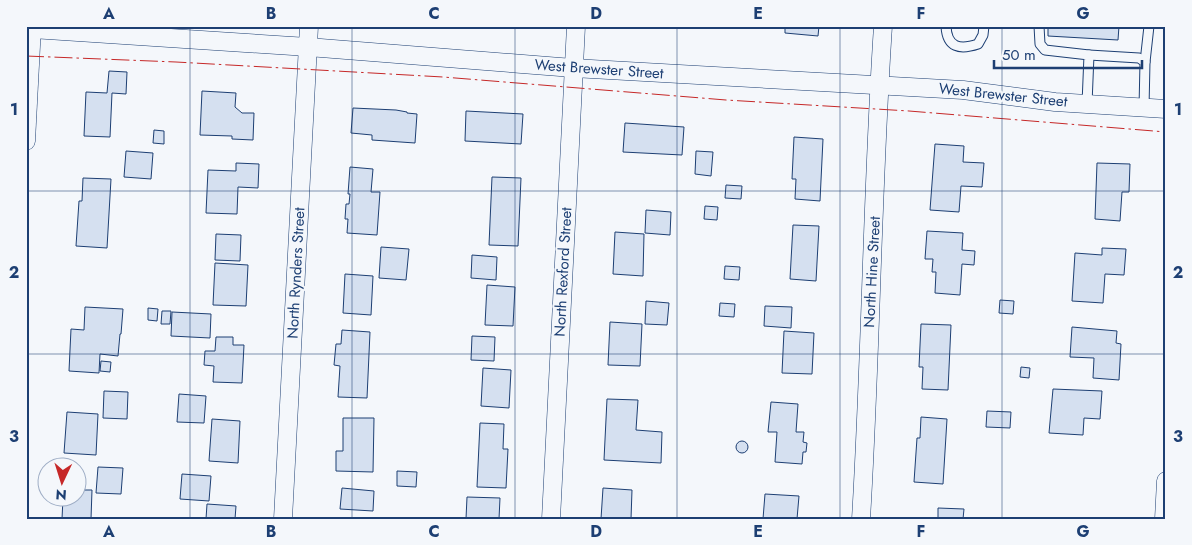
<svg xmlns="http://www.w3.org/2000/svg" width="1192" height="545" viewBox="0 0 1192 545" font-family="Jost,sans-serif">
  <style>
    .building { fill: #d5e0f0; stroke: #1d3f73 }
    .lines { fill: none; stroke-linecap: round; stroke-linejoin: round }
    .service-casing { stroke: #1d3f73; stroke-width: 11 }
    .minor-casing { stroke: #1d3f73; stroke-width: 19 }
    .service { stroke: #f4f7fb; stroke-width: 9 }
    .minor { stroke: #f4f7fb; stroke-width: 18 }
    .power { stroke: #c62828; stroke-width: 1; stroke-dasharray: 18 4 2.5 4; stroke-linecap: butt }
    .grid { fill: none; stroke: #1d3f73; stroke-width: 1; stroke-opacity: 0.55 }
    .labels { text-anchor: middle; stroke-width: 4; stroke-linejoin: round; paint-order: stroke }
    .street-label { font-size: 15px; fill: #1d3f73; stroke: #f4f7fb }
    .neatline { fill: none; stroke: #1d3f73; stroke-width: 2 }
    .grid-label { font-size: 16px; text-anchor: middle; font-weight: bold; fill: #1d3f73 }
  </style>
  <rect width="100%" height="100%" fill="#f4f7fb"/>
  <g class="building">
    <path d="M785 26H819L818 36 785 33Z"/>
    <path d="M1048 26H1119L1118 40 1048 36Z"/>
    <path d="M109 71 127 72 126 94 112 93 110 137 84 136 86 92 107 93Z"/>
    <path d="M202 91 236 93 235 107 242 113H254L253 140 232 139V136L200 135Z"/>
    <path d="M353 108 396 110 407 112V113L417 114 415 143 372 140V135L351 133Z"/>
    <path d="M466 111 523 114 521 144 465 141Z"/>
    <path d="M625 123 684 127 682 155 623 152Z"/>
    <path d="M154 130 164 131V144L153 143Z"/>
    <path d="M794 137 823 139 820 201 795 199 796 179H792Z"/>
    <path d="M935 144 964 146 963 162 984 163 982 187 961 186 959 212 930 210Z"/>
    <path d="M126 151 153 153 151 179 124 177Z"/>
    <path d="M696 151 713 152 711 176 695 174Z"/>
    <path d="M236 163 259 164 258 188 238 187 237 214 206 213 208 170 236 171Z"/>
    <path d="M1097 163 1130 164 1129 192H1122L1120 221 1095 219Z"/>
    <path d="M350 167 373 169 371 192H380L377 235 347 233 348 219H345L346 204H349L350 194H348Z"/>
    <path d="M492 177 521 178 518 246 489 245Z"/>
    <path d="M83 178 111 179 107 248 76 246 79 201H82Z"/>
    <path d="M726 185 742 186 741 199 725 198Z"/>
    <path d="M705 206 718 207 717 220 704 219Z"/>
    <path d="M646 210 671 212 670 235 645 233Z"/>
    <path d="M793 225 819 226 816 281 790 279Z"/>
    <path d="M927 231 963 233 962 250 975 251 974 265 962 264 960 295 935 293 936 272H932L933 259H925Z"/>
    <path d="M615 232 644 234 643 276 613 274Z"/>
    <path d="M216 234 241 235 240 261 215 260Z"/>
    <path d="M381 247 409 249 406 280 379 278Z"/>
    <path d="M1102 248 1126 249 1124 275 1105 274 1103 303 1072 301 1075 253 1102 255Z"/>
    <path d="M472 255 497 257 496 280 471 278Z"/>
    <path d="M215 263 248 265 246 306 213 305Z"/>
    <path d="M725 266 740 267 739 280 724 279Z"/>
    <path d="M345 274 373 276 371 315 343 313Z"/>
    <path d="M487 285 515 287 513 326 485 325Z"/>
    <path d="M1000 300 1014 301 1013 314 999 313Z"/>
    <path d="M646 301 669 303 667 325 645 324Z"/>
    <path d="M720 303 735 304 734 317 719 316Z"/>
    <path d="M765 306 792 307 791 328 764 326Z"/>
    <path d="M85 307 123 309 121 334H120L118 356 100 354 99 373 69 371 71 329 84 330Z"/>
    <path d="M148 308 158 309 157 321 148 320Z"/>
    <path d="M162 311H171L170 324H161Z"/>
    <path d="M172 312 211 314 210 338 171 336Z"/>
    <path d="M610 322 642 324 640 366 608 365Z"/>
    <path d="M921 324 951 325 948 390 922 389 923 367H919Z"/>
    <path d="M1072 327 1117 331 1116 343 1121 344 1119 380 1093 378 1094 358 1070 357Z"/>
    <path d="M342 330 370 332 367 398 338 397 340 366 334 365 336 344H341Z"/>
    <path d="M784 331 814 333 812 374 782 373Z"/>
    <path d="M472 336 495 337 494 361 471 360Z"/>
    <path d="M216 337H233V345H244L242 383 213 382 214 366 204 365 205 351H215Z"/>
    <path d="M101 361 111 362 110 372 100 371Z"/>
    <path d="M1021 367 1030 368 1029 378 1020 377Z"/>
    <path d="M483 368 511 370 509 408 481 406Z"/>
    <path d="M1053 389 1102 391 1100 419 1084 418 1083 435 1049 433Z"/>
    <path d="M104 391 128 392 127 419 103 418Z"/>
    <path d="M179 394 206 396 204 423 177 422Z"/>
    <path d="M607 399 638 400 636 430 662 432 661 463 604 460Z"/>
    <path d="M771 402 798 404 796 432H804L803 442 807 443 806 452H803L802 464 775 462 777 432H768Z"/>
    <path d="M987 411 1011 412 1010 428 986 427Z"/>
    <path d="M67 412 98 414 96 455 64 453Z"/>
    <path d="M921 417 947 419 943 484 914 482 917 438H920Z"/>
    <path d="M343 418H374L373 472 336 471V451H343Z"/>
    <path d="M212 419 240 421 238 463 209 461Z"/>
    <path d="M480 423 504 424 503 449H508L506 488 477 487Z"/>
    <circle cx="742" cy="447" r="6"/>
    <path d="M98 467 123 468 121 494 96 493Z"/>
    <path d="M397 471 417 472 416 487 397 486Z"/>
    <path d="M182 474 211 476 209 501 180 499Z"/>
    <path d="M342 488 374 491 373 511 340 509Z"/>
    <path d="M603 488 632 490 631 519H601Z"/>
    <path d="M78 490H92L91 519H62L63 498H78Z"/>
    <path d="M765 494 799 496 797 519H763Z"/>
    <path d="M467 497 500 498 499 519H466Z"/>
    <path d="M207 504 236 506 235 519H206Z"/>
    <path d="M938 508 964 509 963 519H938Z"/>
  </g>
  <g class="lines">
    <g class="service-casing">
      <g id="service">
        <path d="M946 26C947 48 960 50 978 44L983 35 984 26"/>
        <path d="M1039 26 1040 44 1045 50 1089 55 1087 104"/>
        <path d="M1089 55 1139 58 1145 62 1144 108"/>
        <path d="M1145 62 1149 26"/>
      </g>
    </g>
    <g class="minor-casing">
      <g id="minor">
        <path d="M32 29 308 47 573 68 963 90 1055 102 1166 109"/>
        <path d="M26 141 32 26"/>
        <path d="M283 519 309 26"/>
        <path d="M551 519 576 26"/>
        <path d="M861 519C871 355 872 190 883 26"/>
        <path d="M1164 519 1166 481"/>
      </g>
    </g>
    <use href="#service" class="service"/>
    <use href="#minor" class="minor"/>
    <path class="power" d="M26 56 176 62 443 77 726 100 909 111 1166 132"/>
  </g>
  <path class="grid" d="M190 26V519M352 26V519M515 26V519M677 26V519M840 26V519M1002 26V519M26 191H1166M26 354H1166"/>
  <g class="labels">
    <g class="street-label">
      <text transform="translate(599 69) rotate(4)" y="5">West Brewster Street</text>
      <text transform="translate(1003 95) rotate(6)" y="5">West Brewster Street</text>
      <text transform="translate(563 272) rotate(-87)" y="5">North Rexford Street</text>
      <text transform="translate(872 272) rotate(-87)" y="5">North Hine Street</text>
      <text transform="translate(296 273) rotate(-87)" y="5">North Rynders Street</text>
    </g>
  </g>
  <rect width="1192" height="545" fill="none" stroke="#f4f7fb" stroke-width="55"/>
  <g transform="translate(62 482) rotate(184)"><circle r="24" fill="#f4f7fb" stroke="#9eadc5"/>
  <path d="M0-4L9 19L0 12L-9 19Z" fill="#c62828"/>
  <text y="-8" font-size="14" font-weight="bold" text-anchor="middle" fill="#1d3f73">N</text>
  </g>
  <path d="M994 60v8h148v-8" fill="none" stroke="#1d3f73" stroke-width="2.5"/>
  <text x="1002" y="60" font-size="15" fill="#1d3f73" stroke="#f4f7fb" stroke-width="4" paint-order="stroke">50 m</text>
  <rect x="28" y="28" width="1136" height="490" class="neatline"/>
  <g class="grid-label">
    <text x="109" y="19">A</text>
    <text x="271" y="19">B</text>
    <text x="434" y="19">C</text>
    <text x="596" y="19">D</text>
    <text x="758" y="19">E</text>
    <text x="921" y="19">F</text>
    <text x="1083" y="19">G</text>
    <text x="14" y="115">1</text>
    <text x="1178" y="115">1</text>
    <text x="14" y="278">2</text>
    <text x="1178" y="278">2</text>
    <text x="14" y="442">3</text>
    <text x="1178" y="442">3</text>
    <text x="109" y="537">A</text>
    <text x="271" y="537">B</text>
    <text x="434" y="537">C</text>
    <text x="596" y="537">D</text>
    <text x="758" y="537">E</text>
    <text x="921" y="537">F</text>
    <text x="1083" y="537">G</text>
  </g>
</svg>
